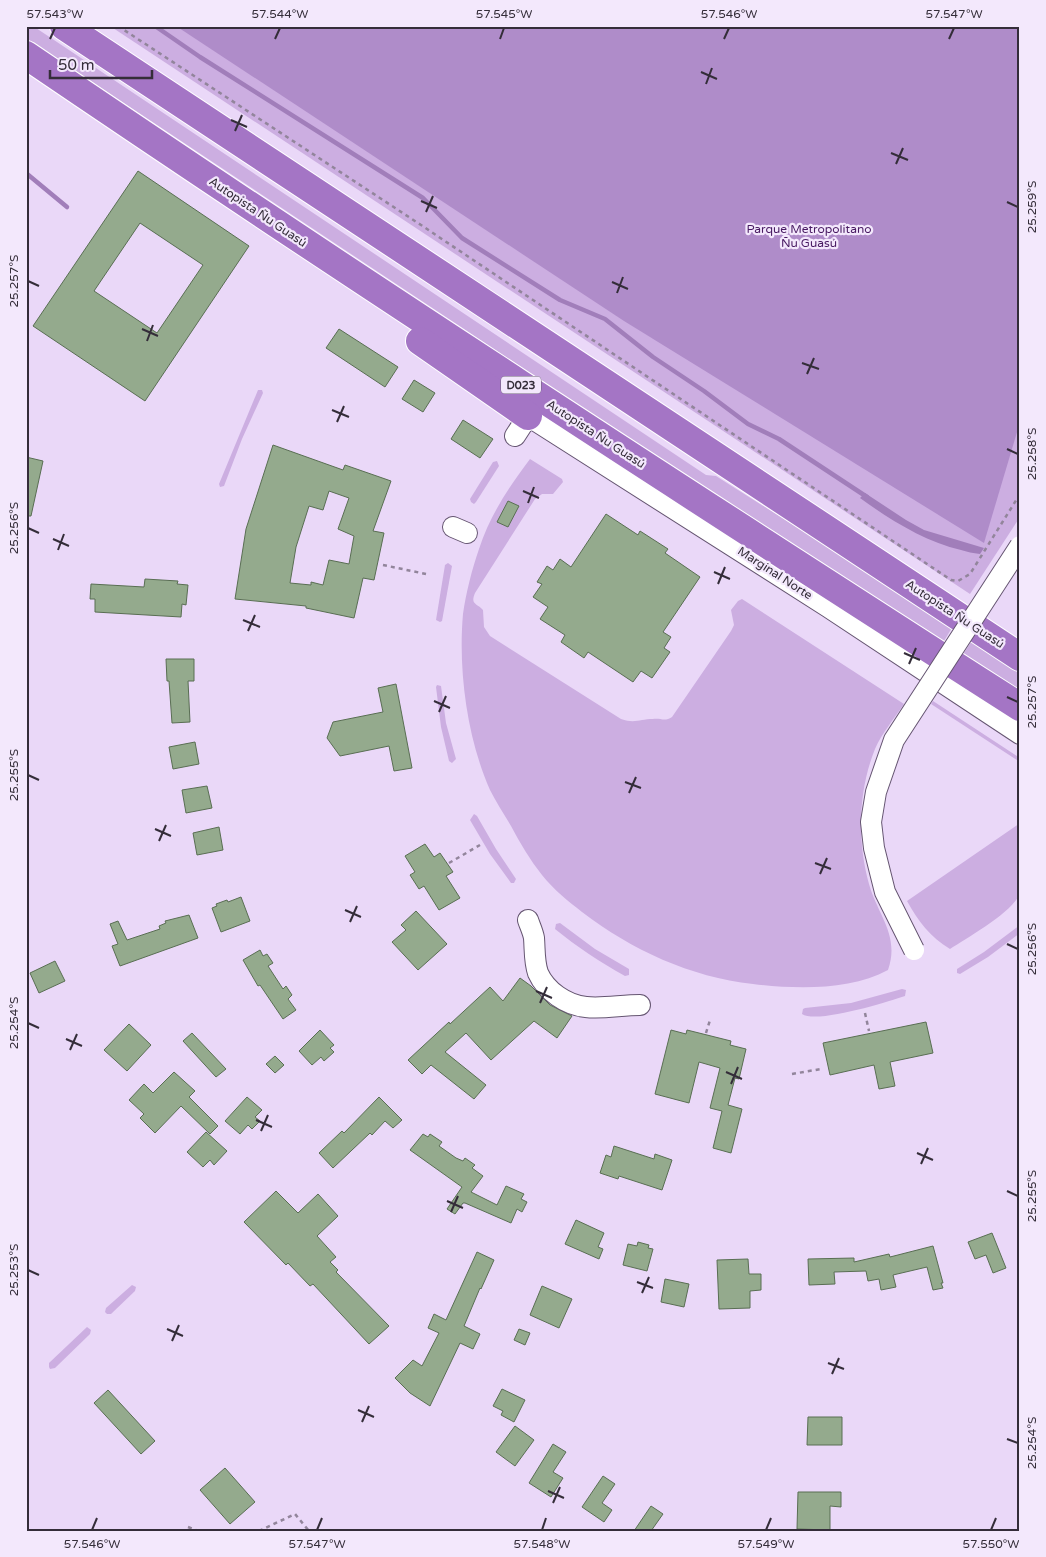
<svg xmlns="http://www.w3.org/2000/svg" width="1046" height="1557" viewBox="0 0 1046 1557" font-family="'Varela Round',sans-serif">
  <style>
    .green { fill: #ccaee1 }
    .forest { fill: #af8cc9 }
    .water { fill: #a17eba }
    .lines { fill: none; stroke-linecap: round; stroke-linejoin: round }
    .stream { stroke: #a17eba; stroke-width: 4.5 }
    .building { fill: #94aa8d; stroke: #596e53; fill-rule: evenodd }
    .minor-casing { stroke: #655571; stroke-width: 22 }
    .highway-casing { stroke: #fff; stroke-width: 30 }
    .path { stroke: #92859b; stroke-width: 2.5; stroke-dasharray: 4 4; stroke-linecap: butt }
    .minor { stroke: #fff; stroke-width: 20 }
    .highway { stroke: #a475c5; stroke-width: 28 }
    .minor-bridge-casing { stroke: #655571; stroke-width: 22; stroke-linecap: butt }
    .minor-bridge { stroke: #fff; stroke-width: 20 }
    .ticks { fill: none; stroke: #342d39; stroke-width: 2 }
    .labels { text-anchor: middle; stroke-width: 4.5; stroke-linejoin: round; paint-order: stroke }
    .shield { fill: #f3e8fc; stroke: #6d6574; stroke-width: 1 }
    .shield-label { font-size: 11px; font-weight: bold; fill: #342d39 }
    .street-label { font-size: 12px; fill: #342d39; stroke: #f3e8fc }
    .park-label { font-size: 12px; fill: #481a62; stroke: #f3e8fc }
    .neatline { fill: none; stroke: #342d39; stroke-width: 2 }
    .ticks-label { font-size: 12px; text-anchor: middle; fill: #342d39 }
  </style>
  <rect width="100%" height="100%" fill="#ead8f8"/>
  <g class="green">
    <path d="M26 26H33L706 475 716 476 953 626 941 646 26 38Z"/>
    <path d="M110 26H1020V517L970 594Z"/>
    <path d="M258 390H262L263 393 242 439 224 486 220 487 219 484Z"/>
    <path d="M530 459 562 479 563 482 553 494H542L535 499 475 593C470 605 477 603 483 610L484 627 490 636 621 719C635 724 640 719 653 719 661 718 665 722 672 717L731 631 734 625 731 610 738 601 742 599 904 704C894 719 882 733 875 749 858 791 857 841 869 884 878 916 900 935 888 970 850 991 794 989 753 984 690 977 632 950 582 912 568 901 554 890 542 875 530 860 520 843 511 826 504 814 496 802 490 790 467 738 458 670 463 614 466 593 472 569 479 549 490 515 509 487 530 459Z"/>
    <path d="M497 461 499 466 476 502 474 504 471 502 470 499 493 462Z"/>
    <path d="M448 563 452 566 442 621 440 622 436 620 445 565Z"/>
    <path d="M973 639 1020 669V697L960 659Z"/>
    <path d="M437 685 441 686 446 723 456 759 452 763 449 761 441 727 436 687Z"/>
    <path d="M933 701 1020 758V762L931 704Z"/>
    <path d="M474 814 477 816 496 849 516 879 514 883H511L490 854 470 820Z"/>
    <path d="M1020 823V894C1010 914 968 937 950 949 930 937 918 921 907 901Z"/>
    <path d="M560 923 595 949 629 969V975L625 976C600 962 577 947 555 929L556 924Z"/>
    <path d="M1020 925V933L988 957 960 974 957 973V969L984 952Z"/>
    <path d="M902 989 906 990 905 996C887 1002 817 1024 802 1014L803 1009 805 1008 851 1003Z"/>
    <path d="M132 1285 136 1287 135 1291 111 1314H107L105 1312 106 1308Z"/>
    <path d="M87 1327 91 1330 90 1334 55 1368 50 1369 49 1367V1363Z"/>
  </g>
  <path class="forest" d="M176 26H1020V422L984 543 624 321Z"/>
  <path class="water" d="M865 493 906 520 924 530 984 548 980 554C973 553 967 552 961 550 925 542 889 519 860 498Z"/>
  <g class="lines">
    <g class="stream">
      <path d="M155 26 200 57 423 198 462 238 560 300 605 319 653 357 704 391 748 424 779 439 867 497"/>
      <path d="M26 173 67 207"/>
    </g>
  </g>
  <g class="building">
    <path d="M138 171 249 246 145 401 33 326ZM140 223 203 265 157 333 94 291Z"/>
    <path d="M339 329 398 367 385 387 326 348Z"/>
    <path d="M414 380 435 393 423 412 402 399Z"/>
    <path d="M463 420 493 439 480 458 451 439Z"/>
    <path d="M273 445 343 470 345 465 391 481 373 531 384 533 374 580 363 578 354 618 306 608V606L235 599 246 529ZM329 491 349 498 338 529 354 536 349 564 329 560 323 585 311 582V585L290 583 296 547 309 506 323 510Z"/>
    <path d="M26 457 43 461 31 516H26Z"/>
    <path d="M508 501 519 506 508 527 497 522Z"/>
    <path d="M606 514 638 535 640 531 668 549 665 553 700 577 663 632 671 637 664 648 670 652 652 678 641 671 633 682 588 652 584 658 561 642 565 635 540 619 548 607 533 597 542 584 537 582 547 566 553 570 560 559 571 567Z"/>
    <path d="M145 579 178 581 177 584 188 585 186 605 182 604 181 617 95 612V599H90L91 584 144 587Z"/>
    <path d="M166 659H194V681H188L190 722 172 723 169 681H167Z"/>
    <path d="M396 684 412 768 394 771 389 746 340 756 327 738 333 722 383 712 378 688Z"/>
    <path d="M195 742 199 764 173 769 169 747Z"/>
    <path d="M207 786 212 808 186 813 182 790Z"/>
    <path d="M219 827 223 850 197 855 193 833Z"/>
    <path d="M425 844 434 857 440 853 453 872 446 876 460 898 439 910 424 886 419 889 410 875 415 872 405 856Z"/>
    <path d="M241 897 250 921 221 932 212 908 217 906 216 904 227 900 228 902Z"/>
    <path d="M416 911 447 944 418 970 392 942 406 930 401 925Z"/>
    <path d="M189 915 198 938 120 966 112 946 118 944 110 924 118 921 127 940 160 929 159 926 166 923 165 921Z"/>
    <path d="M260 950 263 956 267 954 273 963 268 966 283 989 286 986 292 995 288 999 296 1010 283 1019 260 985 258 986 243 960Z"/>
    <path d="M55 961 65 981 39 993 30 973Z"/>
    <path d="M520 978 531 986 550 1005 572 1016 557 1038 534 1021 491 1060 466 1033 445 1052 486 1085 474 1099 431 1065 422 1074 408 1060 449 1022 450 1024 490 987 503 1001Z"/>
    <path d="M926 1022 933 1053 890 1062 895 1086 879 1089 874 1065 830 1075 823 1043Z"/>
    <path d="M129 1024 151 1045 127 1071 104 1050Z"/>
    <path d="M320 1030 334 1045 330 1048 334 1052 324 1061 321 1057 312 1065 299 1051Z"/>
    <path d="M671 1030 686 1034 687 1030 731 1041 730 1045 746 1049 739 1079 735 1078 728 1105 742 1109 731 1153 713 1148 722 1111 710 1108 720 1068 699 1062 689 1103 655 1094Z"/>
    <path d="M192 1033 226 1069 216 1077 183 1041Z"/>
    <path d="M275 1056 284 1065 275 1073 266 1064Z"/>
    <path d="M174 1072 195 1091 189 1097 218 1126 210 1134 181 1106 155 1133 140 1118 144 1114 129 1100 144 1084 153 1093Z"/>
    <path d="M247 1097 262 1110 255 1117 260 1121 252 1129 248 1125 240 1134 225 1121Z"/>
    <path d="M379 1097 402 1120 393 1128 385 1121 372 1135 370 1133 333 1168 319 1153 342 1131 344 1133Z"/>
    <path d="M206 1132 227 1151 214 1165 210 1160 203 1167 187 1152Z"/>
    <path d="M423 1134 428 1137 430 1134 442 1142 439 1146 456 1158 463 1161 465 1158 475 1165 472 1168 483 1176 471 1192 497 1205 506 1186 524 1194 521 1199 527 1202 522 1212 517 1209 511 1223 465 1203H463L455 1214 447 1209 462 1187 410 1150Z"/>
    <path d="M614 1146 654 1159 655 1154 672 1160 662 1190 619 1176 618 1179 600 1173 606 1155 611 1157Z"/>
    <path d="M276 1191 298 1213 318 1194 338 1216 317 1236 336 1257 330 1262 338 1270 336 1272 389 1326 369 1344 313 1284 310 1286 288 1263 286 1265 244 1222Z"/>
    <path d="M576 1220 604 1233 598 1247 603 1249 599 1259 565 1244Z"/>
    <path d="M992 1233 1006 1268 993 1273 986 1255 975 1259 968 1242Z"/>
    <path d="M638 1242 649 1245 648 1248 653 1249 647 1271 623 1265 628 1244 637 1246Z"/>
    <path d="M933 1246 943 1283H941L943 1288 933 1290 927 1267 893 1275 896 1287 881 1290 879 1279 868 1281 866 1271 834 1272 835 1284 809 1285 808 1259 854 1258V1262L889 1254 890 1257Z"/>
    <path d="M477 1252 494 1260 481 1289 480 1288 464 1326 480 1334 473 1349 460 1343 430 1406 410 1393 395 1378 413 1360 422 1366 439 1333 428 1328 434 1314 446 1320Z"/>
    <path d="M748 1259 749 1274H761V1290L750 1291V1308L719 1309 717 1260Z"/>
    <path d="M665 1279 689 1284 684 1307 661 1302Z"/>
    <path d="M542 1286 572 1299 559 1328 530 1315Z"/>
    <path d="M519 1329 530 1333 525 1345 514 1340Z"/>
    <path d="M502 1389 525 1400 514 1422 501 1415 503 1411 493 1406Z"/>
    <path d="M108 1390 155 1441 141 1454 94 1403Z"/>
    <path d="M808 1417H842V1445H807Z"/>
    <path d="M515 1426 534 1440 515 1466 496 1452Z"/>
    <path d="M553 1444 566 1452 553 1472 563 1478 551 1497 529 1483Z"/>
    <path d="M225 1468 255 1502 230 1524 200 1490Z"/>
    <path d="M603 1476 615 1484 602 1503 612 1510 604 1522 582 1507Z"/>
    <path d="M798 1492H841V1507L830 1506V1530L797 1529Z"/>
    <path d="M651 1506 663 1514 651 1531H634Z"/>
  </g>
  <g class="lines">
    <g class="minor-casing">
      <g id="minor">
        <path d="M515 436 528 416 828 607 1020 734"/>
        <path d="M453 527 467 533"/>
        <path d="M528 920C530 926 533 932 534 938 535 950 534 961 538 973 546 991 566 1005 586 1007 602 1009 622 1005 640 1005"/>
      </g>
    </g>
    <g class="highway-casing">
      <g id="highway">
        <path d="M64 26 1020 657"/>
        <path d="M26 55C354 278 686 493 1020 707"/>
        <path d="M420 341 528 416"/>
      </g>
    </g>
    <g class="path">
      <path d="M118 26 421 225 951 580 958 581 970 574 1020 494"/>
      <path d="M383 565 426 574"/>
      <path d="M449 863 480 845"/>
      <path d="M865 1013 869 1031"/>
      <path d="M706 1033 710 1020"/>
      <path d="M792 1074 821 1069"/>
      <path d="M188 1527 198 1531"/>
      <path d="M259 1531 295 1514 309 1531"/>
    </g>
    <use href="#minor" class="minor"/>
    <use href="#highway" class="highway"/>
    <g class="minor-bridge-casing">
      <path id="minor-bridge" d="M914 950 885 892 874 848 871 822 876 792 894 740 1020 546"/>
    </g>
    <use href="#minor-bridge" class="minor-bridge"/>
  </g>
  <path class="ticks" d="M50 39 55 28M275 39 280 28M500 39 504 28M724 39 729 28M949 39 954 28M701 72 717 79M706 84 712 68M231 120 247 127M235 131 242 115M891 153 908 160M896 164 903 148M421 201 437 208M1007 202 1018 207M426 212 433 196M28 281 39 286M612 282 628 289M617 293 623 277M142 329 158 336M147 341 153 325M802 363 819 369M807 374 814 358M332 410 349 417M337 422 344 406M1007 449 1018 454M523 491 539 498M528 503 534 487M28 528 39 533M53 539 69 546M58 550 64 534M714 572 730 579M718 584 725 567M243 620 260 627M248 631 255 615M904 653 920 660M909 664 916 648M1007 697 1018 702M434 701 450 708M439 712 446 696M28 775 39 780M625 782 641 788M629 793 636 777M155 829 171 836M159 841 166 825M815 863 831 869M820 874 827 858M345 910 361 917M350 922 357 906M1007 944 1018 949M536 991 552 998M540 1003 547 987M28 1023 39 1028M66 1039 82 1046M70 1050 77 1034M726 1072 742 1079M731 1084 738 1067M256 1120 272 1127M261 1131 268 1115M917 1153 933 1160M921 1164 928 1148M1007 1191 1018 1196M447 1201 463 1208M451 1212 458 1196M28 1270 39 1275M637 1282 653 1288M642 1293 649 1277M167 1329 183 1336M172 1341 179 1325M828 1363 844 1369M832 1374 839 1358M358 1410 374 1417M362 1422 369 1406M1007 1439 1018 1443M548 1491 564 1498M553 1503 560 1487M92 1530 97 1518M317 1530 322 1518M542 1530 546 1518M766 1530 771 1518M991 1530 996 1518"/>
  <g class="labels">
    <rect class="shield" x="501" y="376.5" width="40" height="17" rx="4"/>
    <g class="shield-label">
      <text x="521" y="389">D023</text>
    </g>
    <g class="street-label">
      <text transform="translate(258 212) rotate(34)" y="4">Autopista Ñu Guasú</text>
      <text transform="translate(596 434) rotate(33)" y="4">Autopista Ñu Guasú</text>
      <text transform="translate(775 573) rotate(33)" y="4">Marginal Norte</text>
      <text transform="translate(955 614) rotate(33)" y="4">Autopista Ñu Guasú</text>
    </g>
    <g class="park-label">
      <text x="809" y="233">Parque Metropolitano<tspan x="809" dy="14">Ñu Guasú</tspan></text>
    </g>
  </g>
  <rect width="1046" height="1557" fill="none" stroke="#f3e8fc" stroke-width="55"/>
  <path d="M50 70v8h102v-8" fill="none" stroke="#342d39" stroke-width="2.5"/>
  <text x="58" y="70" font-size="15" fill="#342d39" stroke="#f3e8fc" stroke-width="4" paint-order="stroke">50 m</text>
  <rect x="28" y="28" width="990" height="1502" class="neatline"/>
  <g class="ticks-label">
    <text x="55" y="18">57.543°W</text>
    <text x="280" y="18">57.544°W</text>
    <text x="504" y="18">57.545°W</text>
    <text x="729" y="18">57.546°W</text>
    <text x="954" y="18">57.547°W</text>
    <text transform="translate(1032 207) rotate(-90)" y="4">25.259°S</text>
    <text transform="translate(14 281) rotate(-90)" y="4">25.257°S</text>
    <text transform="translate(1032 454) rotate(-90)" y="4">25.258°S</text>
    <text transform="translate(14 528) rotate(-90)" y="4">25.256°S</text>
    <text transform="translate(1032 702) rotate(-90)" y="4">25.257°S</text>
    <text transform="translate(14 775) rotate(-90)" y="4">25.255°S</text>
    <text transform="translate(1032 949) rotate(-90)" y="4">25.256°S</text>
    <text transform="translate(14 1023) rotate(-90)" y="4">25.254°S</text>
    <text transform="translate(1032 1196) rotate(-90)" y="4">25.255°S</text>
    <text transform="translate(14 1270) rotate(-90)" y="4">25.253°S</text>
    <text transform="translate(1032 1443) rotate(-90)" y="4">25.254°S</text>
    <text x="92" y="1548">57.546°W</text>
    <text x="317" y="1548">57.547°W</text>
    <text x="542" y="1548">57.548°W</text>
    <text x="766" y="1548">57.549°W</text>
    <text x="991" y="1548">57.550°W</text>
  </g>
</svg>
